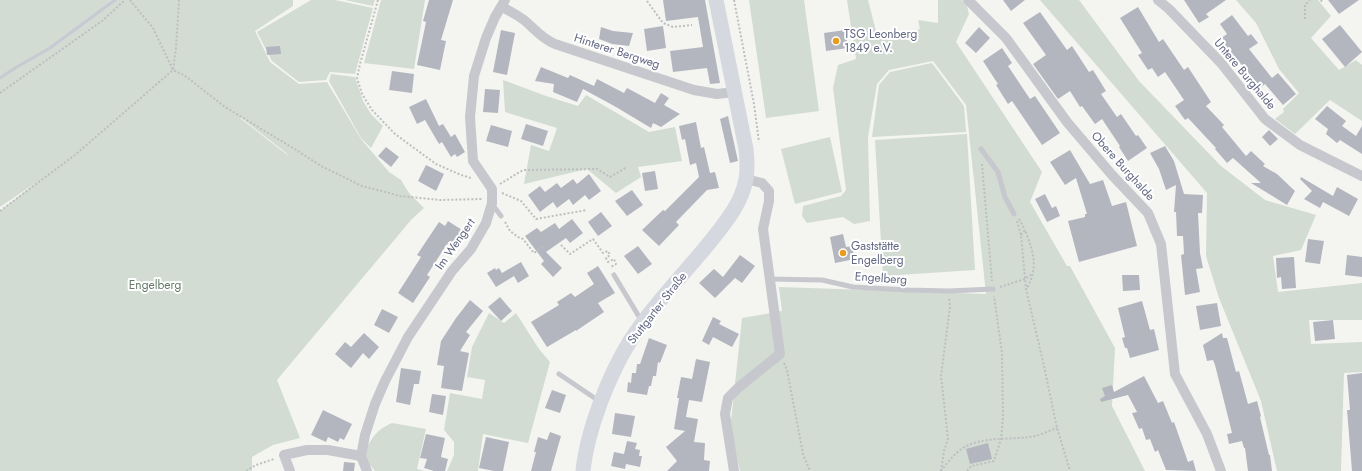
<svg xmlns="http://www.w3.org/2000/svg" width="1362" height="471" viewBox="0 0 1362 471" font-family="Jost,sans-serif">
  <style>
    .green { fill: #d2dcd3; fill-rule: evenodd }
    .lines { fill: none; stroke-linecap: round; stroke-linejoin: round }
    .stream { stroke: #c6cad3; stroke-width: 3 }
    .building { fill: #b4b6bf }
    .path { stroke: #bebec1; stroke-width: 2; stroke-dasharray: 2 2; stroke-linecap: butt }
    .service { stroke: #c7c8cd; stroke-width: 5 }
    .minor { stroke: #c7c8cd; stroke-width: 10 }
    .secondary { stroke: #d6d8df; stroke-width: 15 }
    .poi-dot { fill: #e89d1e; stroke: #fff; stroke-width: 1.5 }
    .labels { text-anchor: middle; stroke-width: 4; stroke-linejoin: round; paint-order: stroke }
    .poi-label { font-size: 12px; fill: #636883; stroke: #fff; text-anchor: start }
    .street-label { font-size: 12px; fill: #636883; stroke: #fff }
    .park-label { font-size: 12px; fill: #627a67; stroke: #fff }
  </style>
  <rect width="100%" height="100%" fill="#f4f5f1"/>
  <g class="green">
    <path d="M0 0H293V6L255 31 270 62 299 84 327 82 361 139 389 172 401 180 409 193 424 208 411 220 277 380 300 438 273 445 252 457V471H0V211L37 182 0 207ZM240 117 285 152 290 157 240 118Z"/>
    <path d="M311 0H335L373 8 355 74 330 72 326 80 299 82 272 61 257 32Z"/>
    <path d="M345 0H375L373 6Z"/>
    <path d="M381 0H425L414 69 364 63Z"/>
    <path d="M749 0H804L819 111 766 118Z"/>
    <path d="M847 0H868L878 39 920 29 918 20 938 23V0H962L967 6 969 14 956 42 1042 172 1030 202 1067 266H1070L1115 348 1112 406 1145 471H740L730 431 742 318 782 311 779 287 986 294 966 105 933 61 889 70 877 84 868 137 870 221 854 224 843 217 807 223 802 216 803 206 841 196 846 190 833 88 838 65 856 59Z"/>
    <path d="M1040 0H1079L1139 81 1221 166 1265 200 1316 215 1301 250 1273 256 1278 292 1362 283V320H1309L1311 344 1362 342V372L1344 373 1341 471H1277L1261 401 1219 298 1206 256 1207 193Z"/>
    <path d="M1236 0H1318L1331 16 1311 38 1339 70 1356 60 1362 65V121L1330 100 1295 134 1275 119 1284 112 1283 109 1299 93 1279 69 1256 23Z"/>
    <path d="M932 63 964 106 966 132 872 137 879 85 890 72Z"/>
    <path d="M331 74 355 77 363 101 371 114 383 126 371 148 361 138 329 81Z"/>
    <path d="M503 80 546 96 578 106 586 95 649 132 675 127 682 161 638 167 641 177 616 193 587 169 524 184 531 145 549 151 557 128 505 112Z"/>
    <path d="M967 134 975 270 883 276 875 140Z"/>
    <path d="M830 137 842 192 795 204 781 149Z"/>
    <path d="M489 313 504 323 516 313 539 349 550 362 528 443 483 434 478 471H447L454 455V442L444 430 450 393 482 399 485 380 467 377 472 347Z"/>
    <path d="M392 423 426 429 417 469 425 471H375L369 464 364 453C372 438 376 430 392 423Z"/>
  </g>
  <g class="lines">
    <path class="stream" d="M0 78 15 68 50 48 115 0"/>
  </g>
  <g class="building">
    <path d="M429 0H453L441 40 446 41 440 70 417 65 426 22 423 21Z"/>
    <path d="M663 0H705L720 83 710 84 707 68 673 72 670 51 703 47 698 17 666 21Z"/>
    <path d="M1003 0H1025L1011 11Z"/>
    <path d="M1184 0H1226L1206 14 1209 17 1199 23Z"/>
    <path d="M1328 0H1359L1339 14Z"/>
    <path d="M1138 7 1159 42 1163 39 1184 70 1188 67 1211 102 1206 106 1224 125 1222 127 1246 156 1251 151 1265 164 1263 166 1277 174 1295 191 1287 205 1251 183H1261L1233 158 1227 163 1215 149 1216 148 1188 118 1185 120 1175 106 1184 100 1165 72 1158 77 1152 68 1148 70 1138 55 1142 53 1120 18Z"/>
    <path d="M1040 12 1067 50 1072 46 1089 72 1093 70 1106 91 1101 94 1117 117 1121 114 1136 136 1138 135 1147 148 1128 161 1119 147 1120 146 1102 119 1095 124 1082 106 1080 107 1070 91 1058 99 1033 64 1046 55 1023 23Z"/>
    <path d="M1232 15 1248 36 1251 34 1258 43 1249 49 1272 78 1278 73 1296 94 1283 105 1265 84 1259 89 1246 74 1248 72 1233 55 1228 58 1216 42 1227 34 1220 24Z"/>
    <path d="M1340 25 1362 52 1345 67 1322 39Z"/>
    <path d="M663 26 666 48 647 51 644 29Z"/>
    <path d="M601 27 613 31 633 33 629 46 612 44 599 39Z"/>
    <path d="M979 27 990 38 976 53 965 43Z"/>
    <path d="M501 30 515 33 507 75 493 72Z"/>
    <path d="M845 30 848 48 826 51 824 33Z"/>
    <path d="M280 46 281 54 267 55 266 47Z"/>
    <path d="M1002 48 1012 63 1008 66 1030 99 1035 96 1060 133 1042 145 1012 101 1008 104 996 85 998 84 983 61Z"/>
    <path d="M541 67 568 78 570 75 594 86 597 79 624 93 627 88 655 103 661 93 669 98 664 105 680 114 661 127 653 123 651 128 616 107 583 89 577 102 553 92 554 84 535 81Z"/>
    <path d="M392 71 414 74 412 93 389 90Z"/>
    <path d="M485 89 500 90 498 113 483 112Z"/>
    <path d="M426 99 439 126 443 124 451 137 455 134 465 152 457 157 455 154 451 157 442 142 439 144 425 120 417 124 409 107Z"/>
    <path d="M1327 106 1346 121 1342 126 1356 136 1362 126V154L1340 140 1337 143 1326 134 1328 129 1315 119Z"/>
    <path d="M728 116 738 161 730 163 720 119Z"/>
    <path d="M696 122 701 148 704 147 710 173 715 172 719 188 707 190 676 222 679 225 659 246 642 230 663 210 665 211 699 177 696 163 690 165 685 139 682 140 679 126Z"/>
    <path d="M526 124 548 131 543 146 521 139Z"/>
    <path d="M491 125 512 131 508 147 486 141Z"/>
    <path d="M1269 130 1278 139 1270 146 1262 137Z"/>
    <path d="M1165 146 1174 161 1184 194 1203 195 1202 213H1198L1200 253 1203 268 1196 269 1200 292 1185 295 1181 255 1184 254 1183 236H1177L1176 212H1174L1176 185 1166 190 1159 169 1150 153Z"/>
    <path d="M386 147 399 157 391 167 378 156Z"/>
    <path d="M1070 150 1090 184 1103 180 1112 206 1126 202 1137 246 1079 262 1068 221 1085 217V214H1087L1076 178 1065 185 1050 162Z"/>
    <path d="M426 165 444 174 436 191 418 181Z"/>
    <path d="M655 171 658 189 645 191 642 173Z"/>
    <path d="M589 174 601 191 589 200 585 195 573 205 569 199 557 208 553 202 540 212 528 195 540 186 545 192 557 183 561 188 573 179 577 184Z"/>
    <path d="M1301 177 1333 196 1337 187 1358 199 1349 216 1323 202 1320 208 1304 199 1312 191 1300 179Z"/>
    <path d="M632 190 643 205 627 216 615 201Z"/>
    <path d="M1045 194 1052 208 1056 206 1060 216 1047 222 1035 199Z"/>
    <path d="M601 212 612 226 598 236 588 222Z"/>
    <path d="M572 219 583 233 570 243 566 238 546 252 562 268 553 277 541 264 544 261 525 236 537 228 541 232 555 223 559 229Z"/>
    <path d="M448 221 462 230 451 247 447 244 427 275 430 277 413 303 398 293 421 257 417 255 439 222 445 226Z"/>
    <path d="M843 234 846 247 852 246 855 259 835 263 830 237Z"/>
    <path d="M1308 239 1324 241 1320 264 1305 262Z"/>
    <path d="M638 246 652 264 638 274 624 256Z"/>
    <path d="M740 255 755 266 742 283 735 278 715 298 699 283 714 269 723 277Z"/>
    <path d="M1347 255 1362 257V277L1345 275Z"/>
    <path d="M1294 257 1296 288 1282 289 1281 277 1277 278 1276 258Z"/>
    <path d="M521 262 529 276 518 283 514 276 496 287 487 273 495 268 496 270 499 268 502 273Z"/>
    <path d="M598 266 615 293 598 303 604 312 576 331V330L547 347 531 322 559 305 557 302 571 293 575 297 594 284 587 273Z"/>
    <path d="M1122 275H1139L1140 290 1123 291Z"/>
    <path d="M500 297 512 311 501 321 488 307Z"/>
    <path d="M470 300 483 311 466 332 470 335 460 351 469 353 462 391 441 388 444 366 437 365 441 341 456 318Z"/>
    <path d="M1142 301 1150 330 1154 329 1159 350 1130 358 1127 348H1125L1122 338 1125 337 1118 308Z"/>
    <path d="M1217 303 1221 326 1200 330 1196 306Z"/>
    <path d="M382 309 398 317 389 333 374 325Z"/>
    <path d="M713 317 721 321 719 324 739 334 732 347 713 337 709 345 702 341Z"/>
    <path d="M1333 320 1335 339 1315 341 1313 322Z"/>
    <path d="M364 333 379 347 369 359 363 353 351 368 335 354 345 342 351 347Z"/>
    <path d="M1222 333 1223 338H1227L1236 372 1239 371 1248 404 1257 401 1261 416 1260 417 1269 455H1270L1272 471H1248L1245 448H1244L1242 441 1229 444 1227 434 1232 433 1215 365 1213 360 1207 361 1203 345Z"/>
    <path d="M649 338 667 345 660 363 658 362 656 376H653L651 386H649L647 395 627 392 628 382 631 383 632 373H636L637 364H640Z"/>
    <path d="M696 359 710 362 702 402 689 400 686 417 698 419 694 442 705 443 704 460 710 461 709 471H667L677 461 666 447 685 431 674 429 679 398H677L681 377 692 379Z"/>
    <path d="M401 368 421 371 419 384H414L410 405 396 402Z"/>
    <path d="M1362 373V471H1352L1347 410H1350L1347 375Z"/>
    <path d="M1144 376 1158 403 1163 401 1172 423 1174 422 1188 462 1193 460 1196 471 1166 470 1158 450 1155 452 1150 439 1146 440 1142 428 1139 429 1132 413 1137 412 1128 395 1101 402 1100 399 1105 396 1102 388 1112 385 1114 392Z"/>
    <path d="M552 390 566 395 560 413 545 408Z"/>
    <path d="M432 394 446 396 443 415 429 412Z"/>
    <path d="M323 410 352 424 344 440 340 438 338 442 328 437 326 442 311 435Z"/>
    <path d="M615 413 635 416 631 437 612 434Z"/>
    <path d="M550 432 561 436 551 471H531L536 452H534L538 437 547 440Z"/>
    <path d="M426 434 445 438 441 457 448 459 445 471H434L424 468 427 459 420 458Z"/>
    <path d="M486 437 509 442 503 471H494L479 468Z"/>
    <path d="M627 441 637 443 635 449 640 450 639 456H642L640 467 626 464 625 469 611 466 614 452 624 454Z"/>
    <path d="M988 443 992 459 970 464 966 449Z"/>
    <path d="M344 462 355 463 354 471H343Z"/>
  </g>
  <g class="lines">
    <g class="path">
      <path d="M130 0 153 28 173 70 184 75 225 107 293 148 321 166 362 186 400 196 440 200 482 199"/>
      <path d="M378 0 360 64 357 78 362 94 372 110 395 134 436 164 461 175 471 178"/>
      <path d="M734 0 754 104 759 142"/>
      <path d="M1321 0 1322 2"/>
      <path d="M647 1 663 23 673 27 692 25"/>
      <path d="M1305 19V5L1310 0"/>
      <path d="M0 93 102 21 125 0"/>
      <path d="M982 164 992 281"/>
      <path d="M500 184 523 170 597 169 610 177 627 167"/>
      <path d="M502 193 521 201 536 219 587 210"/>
      <path d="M0 211 75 155 173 70 176 48 179 0"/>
      <path d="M1019 219 1025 230"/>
      <path d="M1017 221 1021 235 1026 289 1044 366 1057 428 1070 471"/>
      <path d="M505 222 510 231 518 237 523 239 534 253 544 246"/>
      <path d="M1021 235 1025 230C1033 251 1039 267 1027 288"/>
      <path d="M561 245 570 254 593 239 603 253 608 251 610 255 606 258 608 262 614 259 616 264 611 267"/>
      <path d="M1000 287 1025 279 1032 274"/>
      <path d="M784 363 787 370 803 454 810 471"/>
      <path d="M246 471 256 465 274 459"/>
      <path d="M941 471 944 451 948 439 941 376 950 307 949 298"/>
      <path d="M941 471C947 463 954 454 963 448 983 436 1008 440 1030 437 1039 436 1048 431 1057 428"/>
      <path d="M967 471 971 466 994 461 1001 439 1003 418 1002 353 994 296"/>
    </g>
    <g class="service">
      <path d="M981 149 998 172 1005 197 1014 214"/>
      <path d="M492 204 501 216"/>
      <path d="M614 275 641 320"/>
      <path d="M769 279 822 280 853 287 908 290 949 291 993 289"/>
      <path d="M559 374 599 401"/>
    </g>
    <g class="minor">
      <path d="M968 0 1006 38 1067 122 1112 175 1148 213 1161 244 1175 374 1207 434 1221 471"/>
      <path d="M1158 0 1169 9 1221 63 1265 119 1300 145 1362 176"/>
      <path d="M502 7C510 11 517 15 524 20 536 30 541 38 555 44L694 90 717 94 734 92"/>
      <path d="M290 471 284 455 307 450H328L361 456"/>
      <path d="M367 471 361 456 365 435 375 404 385 381 408 337 452 271 471 249 486 223 492 203V189L473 161 470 117 474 76 486 38 495 17 505 0"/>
      <path d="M734 471 725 414 728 398 739 387 780 354 763 229 769 201V191L762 183 746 179"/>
    </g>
    <path class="secondary" d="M583 471C587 430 609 375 630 341 653 305 684 274 710 242 725 223 742 203 746 179 748 169 747 159 746 149L716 0"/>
  </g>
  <g class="poi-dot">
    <circle cx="836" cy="41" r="4"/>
    <circle cx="843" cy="253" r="4"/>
  </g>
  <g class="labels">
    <g class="poi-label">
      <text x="844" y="38">TSG Leonberg<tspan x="844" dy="14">1849 e.V.</tspan></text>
      <text x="851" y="250">Gaststätte<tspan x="851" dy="14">Engelberg</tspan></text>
    </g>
    <g class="street-label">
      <text transform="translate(617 51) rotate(18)" y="4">Hinterer Bergweg</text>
      <text transform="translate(1245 74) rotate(50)" y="4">Untere Burghalde</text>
      <text transform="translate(1123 166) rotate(48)" y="4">Obere Burghalde</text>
      <text transform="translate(455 244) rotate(-55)" y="4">Im Wengert</text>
      <text transform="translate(881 278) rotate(4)" y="4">Engelberg</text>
      <text transform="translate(657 308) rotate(-52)" y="4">Stuttgarter Straße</text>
    </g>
    <g class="park-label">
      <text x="155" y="289">Engelberg</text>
    </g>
  </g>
</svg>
